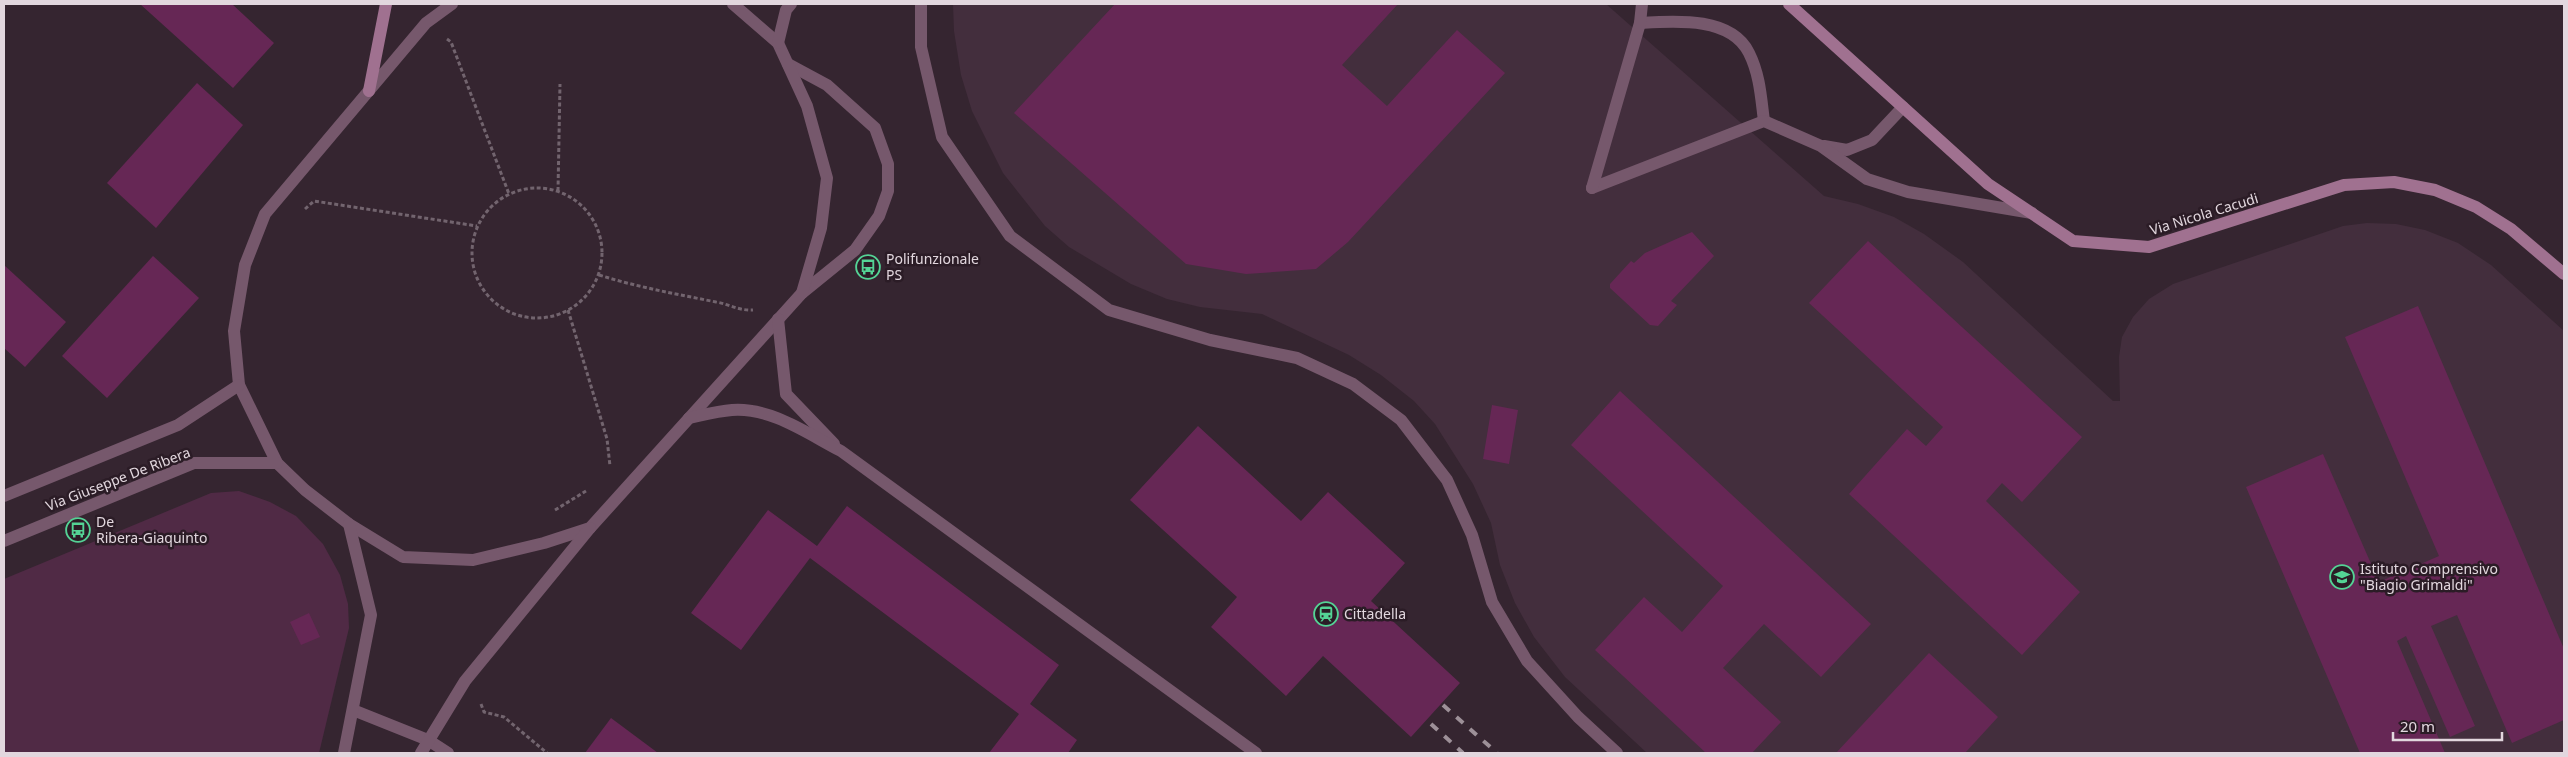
<svg xmlns="http://www.w3.org/2000/svg" width="2568" height="757" viewBox="0 0 2568 757" font-family="'Noto Sans',sans-serif">
  <style>
    .built { fill: #432e3d }
    .green { fill: #502a45 }
    .building { fill: #662755 }
    .lines { fill: none; stroke-linecap: round; stroke-linejoin: round }
    .path { stroke: #72646e; stroke-width: 3; stroke-dasharray: 4 2.5; stroke-linecap: butt }
    .lane { stroke: #76586c; stroke-width: 12 }
    .street { stroke: #76586c; stroke-width: 12 }
    .secondary { stroke: #a07190; stroke-width: 12 }
    .rail { stroke: #9d9098; stroke-width: 4; stroke-dasharray: 9 9; stroke-linecap: butt }
    .labels { text-anchor: middle; stroke-width: 5; stroke-linejoin: round; paint-order: stroke }
    .street-label { font-size: 14px; fill: #e2d7de; stroke: #2b1c26 }
    .poi-label { font-size: 14px; fill: #e2d7de; stroke: #2b1c26; text-anchor: start }
  </style>
  <rect width="100%" height="100%" fill="#352530"/>
  <path class="built" d="M953 4H1606L1824 196 1858 204 1894 217 1924 234 1963 262 2113 401H2120L2119 357 2122 337 2133 317 2149 299 2173 284 2343 226 2367 223 2396 224 2425 230 2458 243 2491 265 2564 331V753H1647L1565 677 1534 637 1515 603 1500 565 1491 523 1473 484 1435 424 1414 401 1381 375 1349 355 1262 314 1200 307 1167 299 1131 284 1069 247 1045 226 1003 173 972 111 961 75 954 31Z"/>
  <path class="green" d="M239 491 270 502 296 516 323 544 340 575 348 604 349 628 319 753H4V579L211 493Z"/>
  <g class="building">
    <path d="M140 4H232L274 43 233 88Z"/>
    <path d="M1115 4H1398L1342 65 1387 106 1457 30 1505 73 1348 242 1316 269 1246 274 1186 264 1014 113Z"/>
    <path d="M197 83 243 125 156 228 107 183Z"/>
    <path d="M1692 232 1714 256 1671 301 1677 305 1658 326 1650 325 1610 288V284L1631 261 1634 263 1645 253Z"/>
    <path d="M1868 241 2082 437 2022 502 2002 483 1986 501 2080 592 2022 655 1849 494 1907 429 1926 446 1943 427 1809 303Z"/>
    <path d="M153 256 199 298 107 398 62 356Z"/>
    <path d="M4 265 66 322 25 367 4 348Z"/>
    <path d="M2418 306 2564 649V720L2512 743 2457 615 2431 626 2475 726 2450 737 2406 636 2397 641 2445 753H2360L2246 487 2323 454 2379 582 2439 556 2345 337Z"/>
    <path d="M1620 391 1871 624 1821 677 1764 624 1723 668 1781 722 1752 753H1706L1595 650 1644 597 1682 632 1723 586 1571 445Z"/>
    <path d="M1492 405 1518 410 1509 464 1483 459Z"/>
    <path d="M1198 426 1301 521 1328 492 1405 563 1371 601 1460 683 1411 737 1323 656 1286 696 1211 627 1237 597 1130 500Z"/>
    <path d="M847 506 1059 665 1030 704 1077 740 1068 753H989L1019 714 810 558 741 650 691 613 768 510 817 546Z"/>
    <path d="M309 613 320 637 301 645 290 622Z"/>
    <path d="M1929 653 1998 717 1965 753H1836Z"/>
    <path d="M611 718 658 753H585Z"/>
  </g>
  <g class="lines">
    <g class="path">
      <path d="M447 39 451 42 509 194"/>
      <circle cx="537" cy="253" r="65"/>
      <path d="M558 191 560 84"/>
      <path d="M305 209 314 201 477 226"/>
      <path d="M599 275C637 287 676 294 716 302 729 304 739 311 753 310"/>
      <path d="M568 310 607 439 610 466"/>
      <path d="M555 510 586 491"/>
      <path d="M481 704 484 712 504 717 547 753"/>
    </g>
    <g class="lane">
      <path d="M1640 23C1674 21 1731 16 1749 53 1760 75 1761 98 1764 121"/>
      <path d="M788 64 827 85 875 128 888 164V191L879 216 855 250 802 293"/>
      <path d="M1824 146 1847 150 1872 140 1903 107"/>
      <path d="M1592 188 1764 121 1821 146 1867 179 1908 192 2032 213"/>
      <path d="M1592 188 1640 23 1642 4"/>
    </g>
    <g class="street">
      <path d="M452 4 426 23 265 214 245 265 234 331 239 385 277 463 305 490 349 524 403 557 473 560 544 543 590 528 802 293 821 228 827 178 807 106 778 43 733 4"/>
      <path d="M921 4V47L942 137 1010 236 1109 310 1210 340 1297 358 1353 384 1401 420 1447 480 1472 535 1492 602 1527 661 1578 717 1617 753"/>
      <path d="M778 43 786 10 791 4"/>
      <path d="M778 319 786 394 834 444"/>
      <path d="M689 418C703 415 718 411 732 410 771 407 808 434 841 451L1256 753"/>
      <path d="M4 496 178 425 239 385"/>
      <path d="M4 541 194 463H277"/>
      <path d="M353 710 428 740 448 753"/>
      <path d="M344 753 371 615 349 524"/>
      <path d="M421 753 465 681 590 528"/>
    </g>
    <g class="secondary">
      <path d="M1789 4 1988 184 2073 241 2149 247 2344 185 2394 182 2435 190 2476 207 2511 229 2564 274"/>
      <path d="M369 91 386 4"/>
    </g>
    <g class="rail">
      <path d="M1443 705 1497 753"/>
      <path d="M1431 724 1463 753"/>
    </g>
  </g>
  <defs>
    <g id="bus-ring" transform="scale(1.25)"><circle r="9.5" fill="#2b1c26" stroke="#54d395" stroke-width="1.5"/><path d="M-5-6H5V4H4V6H2V4H-2V6H-4V4H-5ZM-3.5-4V0h7V-4ZM-3.5 1.2v1.5H-2V1.2ZM2 1.2v1.5H3.5V1.2Z" fill="#54d395"/></g>
    <g id="school-ring" transform="scale(1.25)"><circle r="9.5" fill="#2b1c26" stroke="#54d395" stroke-width="1.5"/><path d="M0-5L7-2L0 1L-7-2ZM-4 1L0 2.5L4 1V4Q0 6-4 4Z" fill="#54d395"/></g>
    <g id="station-ring" transform="scale(1.25)"><circle r="9.5" fill="#2b1c26" stroke="#54d395" stroke-width="1.5"/><path d="M-3-6H3Q5-6 5-4V2Q5 4 3 4L4.5 6H3L1.5 4h-3L-3 6H-4.5L-3 4Q-5 4-5 2V-4Q-5-6-3-6ZM-3.5-4v3h7v-3ZM-3.5 1v1.5H-2V1ZM2 1v1.5H3.5V1Z" fill="#54d395"/></g>
  </defs>
  <g fill-rule="evenodd">
    <use href="#bus-ring" x="868" y="267"/>
    <use href="#bus-ring" x="78" y="530"/>
    <use href="#school-ring" x="2342" y="577"/>
    <use href="#station-ring" x="1326" y="614"/>
  </g>
  <g class="labels">
    <g class="street-label">
      <text transform="translate(2204 214) rotate(-17)" y="5">Via Nicola Cacudi</text>
      <text transform="translate(118 479) rotate(-21)" y="5">Via Giuseppe De Ribera</text>
    </g>
    <g class="poi-label">
      <text x="886" y="264">Polifunzionale<tspan x="886" dy="16">PS</tspan></text>
      <text x="96" y="527">De<tspan x="96" dy="16">Ribera-Giaquinto</tspan></text>
      <text x="2360" y="574">Istituto Comprensivo<tspan x="2360" dy="16">"Biagio Grimaldi"</tspan></text>
      <text x="1344" y="619">Cittadella</text>
    </g>
  </g>
  <rect width="2568" height="757" fill="none" stroke="#e2d7de" stroke-width="10"/>
  <path d="M2393 732v8h109v-8" fill="none" stroke="#e2d7de" stroke-width="2.5"/>
  <text x="2400" y="732" font-size="15" fill="#e2d7de" stroke="#2b1c26" stroke-width="4" paint-order="stroke">20 m</text>
</svg>
